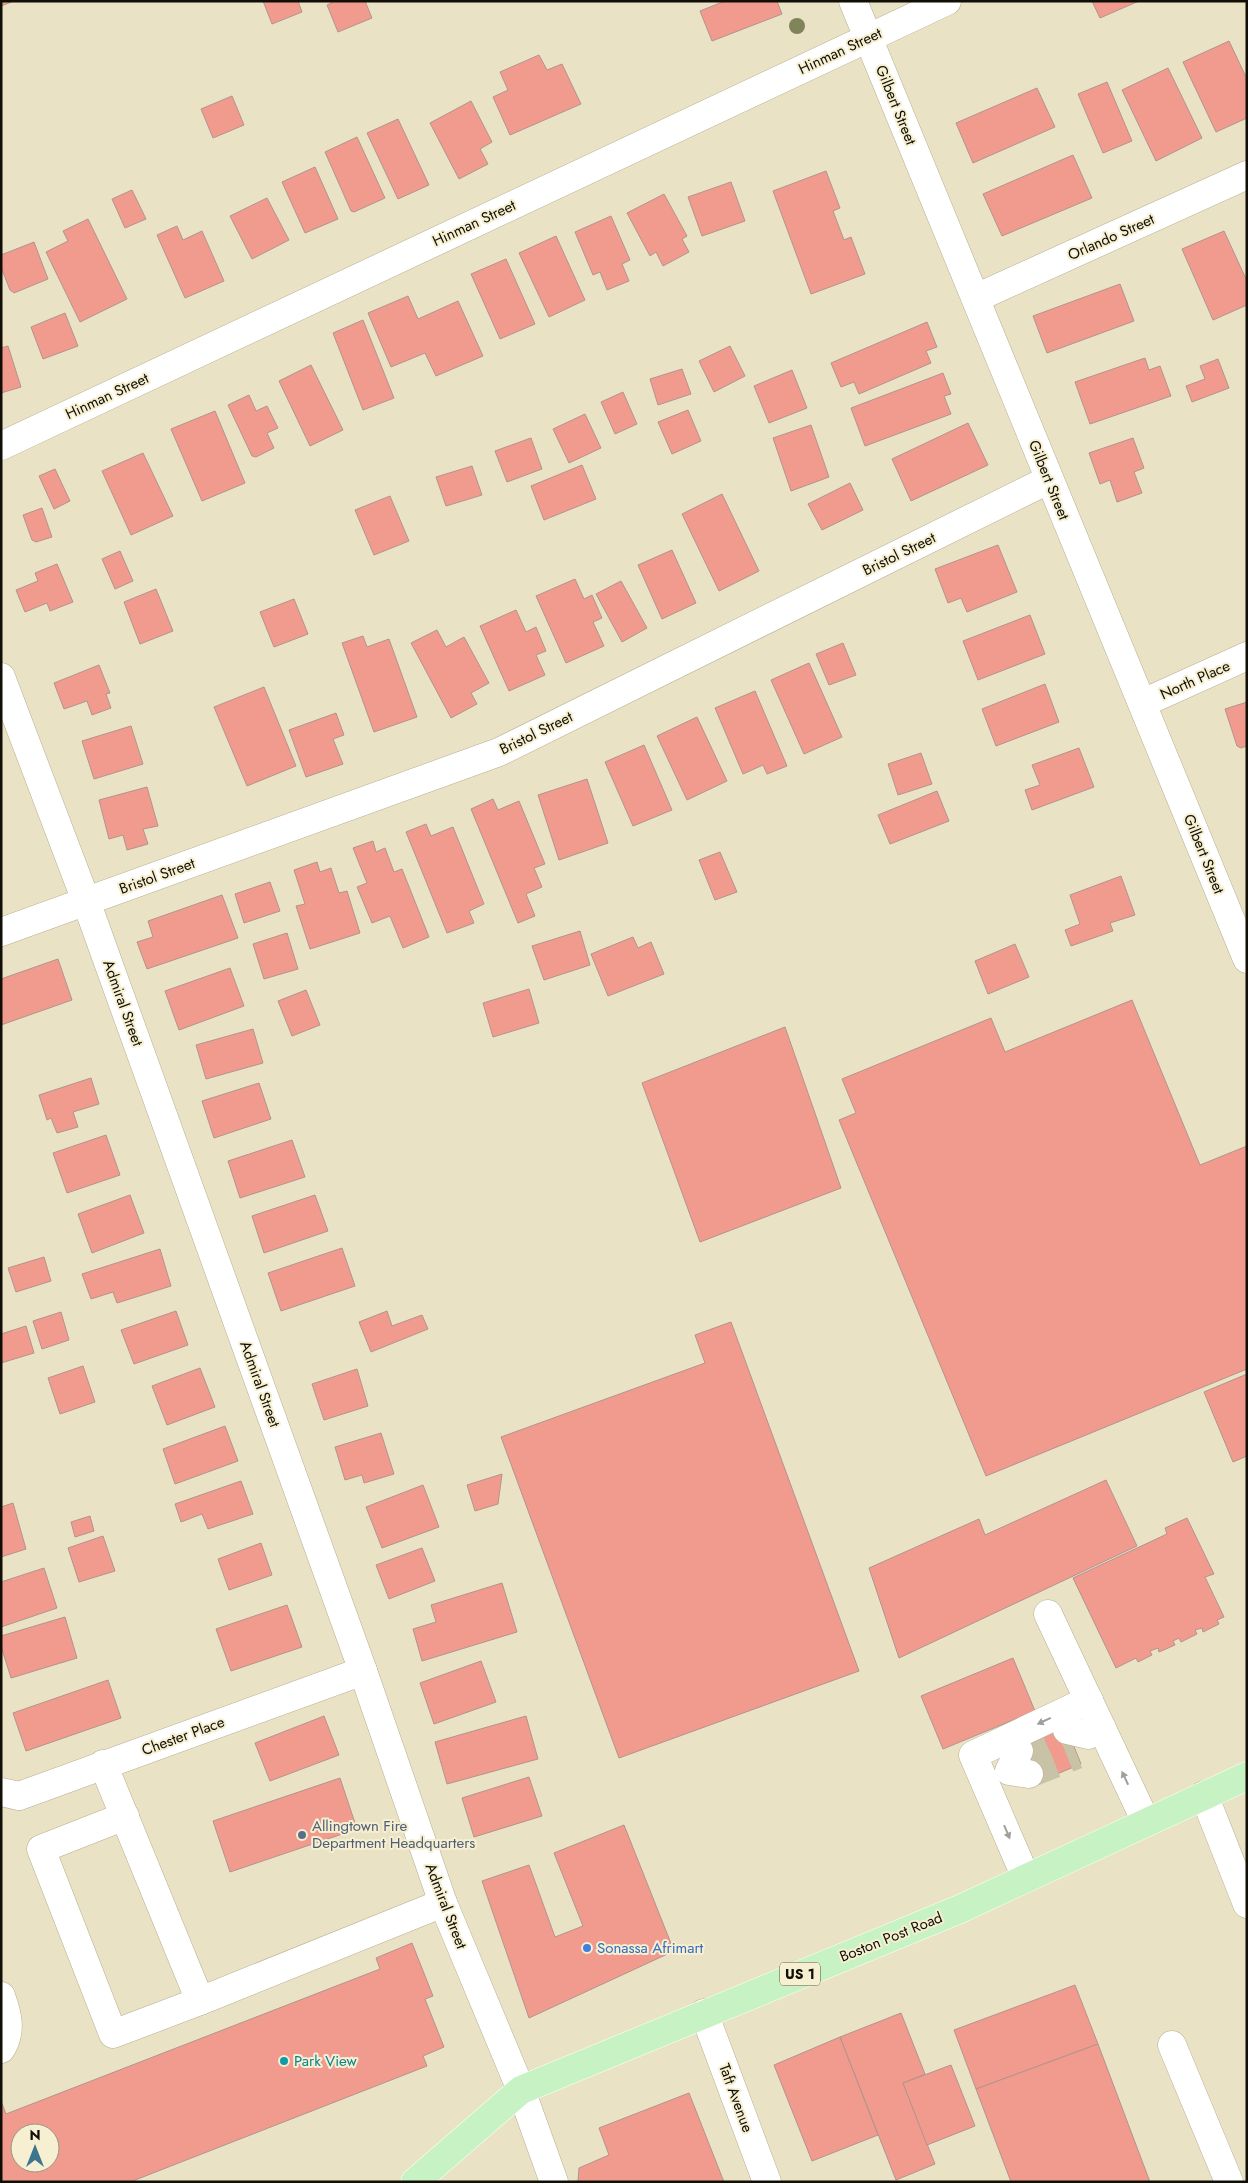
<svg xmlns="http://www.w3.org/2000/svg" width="1248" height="2183" viewBox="0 0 1248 2183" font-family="Jost,sans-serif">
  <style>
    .building { fill: #f19b8f; stroke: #b3938d; fill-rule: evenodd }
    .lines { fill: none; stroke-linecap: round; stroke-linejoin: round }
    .minor-tunnel { stroke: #c8c2a7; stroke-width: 28; stroke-dasharray: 28 14; stroke-linecap: butt }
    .minor-casing { stroke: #b6af92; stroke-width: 29 }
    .major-casing { stroke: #fff; stroke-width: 29 }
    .minor { stroke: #fff; stroke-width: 28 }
    .major { stroke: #c7f2c4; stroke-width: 28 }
    .tree { fill: #7f8558 }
    .oneway { fill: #9f9f9b }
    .service-dot { fill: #5c6f8a; stroke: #f6efd1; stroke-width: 2 }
    .shop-dot { fill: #3f7fe0; stroke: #f6efd1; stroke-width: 2 }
    .culture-dot { fill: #0f9aa8; stroke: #f6efd1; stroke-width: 2 }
    .labels { text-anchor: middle; stroke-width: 4; stroke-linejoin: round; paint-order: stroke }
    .shield { fill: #f6efd1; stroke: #555242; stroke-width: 1 }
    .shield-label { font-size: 14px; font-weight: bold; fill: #100e05 }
    .street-label { font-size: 15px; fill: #100e05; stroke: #f6efd1 }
    .service-label { font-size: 15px; fill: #4e5e75; stroke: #f6efd1; text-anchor: start }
    .shop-label { font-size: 15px; fill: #366cbe; stroke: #f6efd1; text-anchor: start }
    .culture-label { font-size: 15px; fill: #0d838f; stroke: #f6efd1; text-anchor: start }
  </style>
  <rect width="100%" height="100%" fill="#e9e2c4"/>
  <g class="building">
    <path d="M1 1H14L1 6Z"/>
    <path d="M263 1H298L302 12 272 24Z"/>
    <path d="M335 1H365L372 18 338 32 327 5Z"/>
    <path d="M725 1H777L782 14 712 41 700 11Z"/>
    <path d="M1092 1H1139L1100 18Z"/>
    <path d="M1229 41 1247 79V118L1216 132 1183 62Z"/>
    <path d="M539 55 547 70 562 64 581 104 510 135 493 97 508 90 500 72Z"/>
    <path d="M1168 68 1202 138 1156 161 1122 90Z"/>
    <path d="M1107 82 1132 141 1103 153 1078 94Z"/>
    <path d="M1037 88 1055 127 973 163 956 123Z"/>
    <path d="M232 96 244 125 213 138 201 109Z"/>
    <path d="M471 101 492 142 480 149 488 164 459 179 430 123Z"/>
    <path d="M398 119 429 185 398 199 367 133Z"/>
    <path d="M357 137 385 198 354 212 351 211 325 152Z"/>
    <path d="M1073 155 1092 198 1002 236 983 194Z"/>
    <path d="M315 167 338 219 305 233 282 182Z"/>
    <path d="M826 171 840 208 833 211 844 240 851 237 865 274 811 294 773 191Z"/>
    <path d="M731 182 745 221 702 236 688 197Z"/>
    <path d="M132 190 146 219 125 228 112 199Z"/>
    <path d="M664 194 687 236 682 239 689 252 663 266 656 252 650 256 627 213Z"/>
    <path d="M267 198 289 240 252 259 230 216Z"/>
    <path d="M611 216 630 260 622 264 629 281 607 290 600 272 593 275 575 232Z"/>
    <path d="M88 219 127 299 80 322 46 252 68 241 63 231Z"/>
    <path d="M177 226 183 240 202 231 224 281 185 298 157 235Z"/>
    <path d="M1224 231 1247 281V305L1213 320 1182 249Z"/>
    <path d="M556 236 585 300 549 317 519 253Z"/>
    <path d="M34 242 48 279 14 293 10 290 1 267V255Z"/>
    <path d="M506 259 535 324 500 339 471 274Z"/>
    <path d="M1120 284 1134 321 1047 353 1033 316Z"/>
    <path d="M408 296 418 319 458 301 483 356 436 376 425 353 391 367 368 313Z"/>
    <path d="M65 313 78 346 43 359 31 327Z"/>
    <path d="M363 320 394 398 363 410 333 333Z"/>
    <path d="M927 322 937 347 926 351 931 363 859 394 854 382 841 387 831 363Z"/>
    <path d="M8 346 21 387 1 393V348Z"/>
    <path d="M730 346 745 376 714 392 699 361Z"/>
    <path d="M1145 358 1149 370 1160 366 1171 396 1090 424 1075 382Z"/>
    <path d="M1218 359 1229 388 1192 402 1186 386 1205 379 1200 366Z"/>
    <path d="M311 365 343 430 310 446 279 381Z"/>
    <path d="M682 369 691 394 658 405 650 379Z"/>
    <path d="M792 370 807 408 769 423 754 386Z"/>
    <path d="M943 373 951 394 944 396 951 414 865 446 851 408Z"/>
    <path d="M623 392 637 424 615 434 601 402Z"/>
    <path d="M249 395 256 411 267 406 278 428 267 433 274 448 256 457 252 456 228 405Z"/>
    <path d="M688 410 701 441 672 454 658 422Z"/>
    <path d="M215 411 245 483 202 501 171 429Z"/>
    <path d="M585 414 601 448 569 463 553 429Z"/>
    <path d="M968 423 988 465 911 501 892 459Z"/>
    <path d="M811 425 829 477 791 491 773 438Z"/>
    <path d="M531 438 542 469 507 482 495 451Z"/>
    <path d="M1133 438 1144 468 1134 472 1142 493 1117 502 1110 480 1100 484 1089 453Z"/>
    <path d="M143 453 173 516 131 535 102 471Z"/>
    <path d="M582 465 596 499 544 520 531 486Z"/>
    <path d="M472 466 482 495 446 506 436 477Z"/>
    <path d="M55 469 70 501 54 509 39 476Z"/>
    <path d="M850 483 863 510 822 530 808 504Z"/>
    <path d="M722 494 759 571 719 591 682 514Z"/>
    <path d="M390 496 409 541 374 555 355 510Z"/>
    <path d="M42 508 52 537 36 542 32 540 23 515Z"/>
    <path d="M998 545 1017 592 967 612 961 598 948 603 935 569Z"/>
    <path d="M672 550 696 603 662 619 638 565Z"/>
    <path d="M120 551 133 581 115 589 102 559Z"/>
    <path d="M57 564 73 602 50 611 47 603 25 612 16 590 38 581 35 573Z"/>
    <path d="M575 579 584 599 592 595 602 618 593 622 604 646 566 663 536 596Z"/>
    <path d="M621 581 647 628 622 642 596 594Z"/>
    <path d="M156 589 173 631 140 644 124 602Z"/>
    <path d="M294 599 308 634 274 647 260 612Z"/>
    <path d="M516 610 526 632 536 627 546 651 536 655 545 675 509 691 480 626Z"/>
    <path d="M1030 615 1045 654 978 680 963 641Z"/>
    <path d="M437 630 446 647 464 637 489 683 471 693 477 704 451 718 411 643Z"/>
    <path d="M363 636 367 647 389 639 417 717 374 732 342 643Z"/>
    <path d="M843 643 856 675 829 685 816 654Z"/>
    <path d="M809 663 842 737 804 754 771 680Z"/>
    <path d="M99 665 110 693 106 694 111 708 92 715 87 701 64 709 54 683Z"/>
    <path d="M1045 684 1059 722 996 746 982 709Z"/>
    <path d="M264 687 296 766 247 786 214 707Z"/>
    <path d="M755 691 787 766 767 774 763 765 743 774 715 708Z"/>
    <path d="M1247 702V746L1241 748 1237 746 1225 709Z"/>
    <path d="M336 713 344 735 333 739 343 764 306 777 289 730Z"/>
    <path d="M697 717 727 781 687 800 657 736Z"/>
    <path d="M131 726 143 764 94 779 82 741Z"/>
    <path d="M644 745 672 810 633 826 605 762Z"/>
    <path d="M1079 748 1094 787 1032 810 1025 790 1040 785 1032 765Z"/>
    <path d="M921 753 932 784 898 795 888 764Z"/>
    <path d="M587 779 608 843 559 860 538 795Z"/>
    <path d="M147 787 158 826 143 829 148 844 127 850 123 835 109 839 99 800Z"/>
    <path d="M937 791 949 821 890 844 878 815Z"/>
    <path d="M493 799 498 810 519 801 545 864 534 868 542 887 526 894 535 916 518 923 471 809Z"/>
    <path d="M426 824 431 836 453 827 484 904 469 911 474 923 447 933 406 832Z"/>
    <path d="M373 841 376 852 385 848 394 872 402 869 429 937 403 948 390 916 372 923 357 887 367 883 353 848Z"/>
    <path d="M720 852 737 892 715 900 699 860Z"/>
    <path d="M317 862 320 872 331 868 339 893 347 891 360 933 310 949 296 906 305 904 294 870Z"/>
    <path d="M1121 876 1135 915 1110 923 1113 931 1071 946 1065 930 1080 924 1070 895Z"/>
    <path d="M270 882 280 911 244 923 235 894Z"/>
    <path d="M222 895 238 938 147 969 137 942 153 937 148 921Z"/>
    <path d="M580 931 590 965 544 980 532 946Z"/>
    <path d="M287 933 298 969 264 979 253 944Z"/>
    <path d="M633 937 638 948 651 942 664 974 608 996 591 954Z"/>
    <path d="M1015 944 1029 977 988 994 975 961Z"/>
    <path d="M58 959 72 1000 1 1025V979Z"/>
    <path d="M230 968 244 1006 179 1030 165 991Z"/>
    <path d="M529 989 539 1023 493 1037 483 1003Z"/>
    <path d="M306 990 320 1025 292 1036 278 1001Z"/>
    <path d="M1132 1000 1200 1165 1247 1146V1369L986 1476 839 1120 856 1113 842 1079 991 1018 1005 1052Z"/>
    <path d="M785 1027 841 1188 700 1242 642 1083Z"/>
    <path d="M253 1029 263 1063 206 1079 196 1045Z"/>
    <path d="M91 1078 99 1104 73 1112 78 1127 57 1133 51 1118 47 1120 39 1095Z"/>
    <path d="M259 1083 271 1119 214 1138 202 1101Z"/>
    <path d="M106 1135 120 1175 67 1193 53 1153Z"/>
    <path d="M292 1140 305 1177 240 1198 228 1161Z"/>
    <path d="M130 1195 144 1233 92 1253 78 1214Z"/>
    <path d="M315 1195 328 1231 264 1253 252 1216Z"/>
    <path d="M342 1248 355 1286 281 1311 268 1273Z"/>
    <path d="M160 1249 171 1286 117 1303 113 1292 91 1299 82 1274Z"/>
    <path d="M44 1257 51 1281 16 1292 8 1268Z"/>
    <path d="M176 1311 188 1345 134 1364 121 1330Z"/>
    <path d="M387 1311 392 1326 422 1315 428 1329 371 1352 359 1322Z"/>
    <path d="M61 1312 69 1340 42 1349 33 1321Z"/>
    <path d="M731 1322 859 1671 619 1758 501 1437 705 1363 695 1335Z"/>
    <path d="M26 1326 34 1353 1 1363V1334Z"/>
    <path d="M83 1366 95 1402 60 1414 48 1378Z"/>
    <path d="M200 1368 215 1407 167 1425 152 1386Z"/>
    <path d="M357 1369 368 1406 324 1420 312 1384Z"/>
    <path d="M1247 1374V1456L1233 1462 1204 1392Z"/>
    <path d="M225 1426 238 1461 175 1484 163 1449Z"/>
    <path d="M381 1433 394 1474 364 1483 362 1475 345 1480 335 1447Z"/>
    <path d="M502 1474 498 1504 475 1511 467 1485Z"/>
    <path d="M1106 1480 1137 1546 899 1658 869 1568 979 1519 985 1535Z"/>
    <path d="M241 1481 253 1514 208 1529 202 1514 181 1522 175 1504Z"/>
    <path d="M423 1485 439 1527 382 1548 366 1507Z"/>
    <path d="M13 1503 26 1549 1 1557V1507Z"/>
    <path d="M90 1516 94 1531 75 1537 71 1522Z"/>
    <path d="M1187 1518 1214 1574 1205 1577 1224 1617 1217 1620 1219 1624 1203 1632 1202 1628 1195 1630 1197 1634 1181 1642 1179 1638 1173 1641 1175 1645 1159 1652 1158 1648 1150 1651 1152 1655 1138 1662 1136 1658 1116 1668 1073 1578 1167 1534 1165 1528Z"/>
    <path d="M103 1536 115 1571 79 1582 68 1548Z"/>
    <path d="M261 1543 272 1575 229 1590 218 1559Z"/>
    <path d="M422 1548 435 1581 389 1599 376 1565Z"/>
    <path d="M44 1568 57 1608 1 1627V1582Z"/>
    <path d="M502 1583 517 1632 422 1661 413 1629 436 1622 431 1605Z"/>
    <path d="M287 1605 302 1647 231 1671 216 1629Z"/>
    <path d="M65 1617 77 1658 11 1678 1 1646V1636Z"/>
    <path d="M1013 1658 1035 1711 943 1749 921 1696Z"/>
    <path d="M481 1661 496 1702 434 1724 420 1683Z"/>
    <path d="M108 1680 121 1718 26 1751 13 1713Z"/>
    <path d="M324 1716 339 1755 270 1781 255 1743Z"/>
    <path d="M526 1716 538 1759 447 1784 435 1742Z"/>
    <path d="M1064 1722 1081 1764 1033 1784 1016 1742Z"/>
    <path d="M529 1777 542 1816 474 1837 462 1798Z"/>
    <path d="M340 1778 357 1829 230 1872 213 1821Z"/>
    <path d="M624 1825 674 1951 529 2018 482 1881 529 1865 555 1937 583 1926 554 1853Z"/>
    <path d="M412 1943 433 1996 425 1999 444 2047 423 2056 427 2066 130 2182H1V2101L6 2114 380 1969 376 1958ZM20 2133H50V2163H20Z"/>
    <path d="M1075 1985 1098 2044 976 2089 954 2030Z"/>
    <path d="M901 2013 925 2074 903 2083 935 2164 896 2180 840 2037Z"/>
    <path d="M840 2037 878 2135 812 2161 774 2065Z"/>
    <path d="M1098 2044 1150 2182H1011L976 2089Z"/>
    <path d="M951 2065 975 2126 927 2145 903 2083Z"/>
    <path d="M689 2093 724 2182H576L578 2181 579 2168 609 2155 599 2128Z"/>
  </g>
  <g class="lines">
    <g class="minor-tunnel">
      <path d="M1019 1751 1067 1730"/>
      <path d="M1029 1774 1077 1755"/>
    </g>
    <g class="minor-casing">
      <g id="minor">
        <path d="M853 1 1247 959"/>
        <path d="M976 298 1247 175"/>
        <path d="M1 446 947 1"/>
        <path d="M1 677 86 901 363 1671 443 1903 521 2090 554 2182"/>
        <path d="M1143 703 1247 656"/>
        <path d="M1 932 499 752 1048 480"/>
        <path d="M1048 1614 1146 1822"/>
        <path d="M1067 1730 1088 1735 1102 1728"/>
        <path d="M1019 1751 1009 1771 1029 1774"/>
        <path d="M103 1764 200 2001 443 1903"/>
        <path d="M1 1792 19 1796 363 1671"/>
        <path d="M1204 1795 1247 1904"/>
        <path d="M125 1816 41 1849 113 2034 200 2001"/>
        <path d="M1026 1878 973 1755 1089 1700"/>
        <path d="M1 1996C8 2015 12 2032 1 2049"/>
        <path d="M704 2013 767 2182"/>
        <path d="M1172 2045 1229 2182"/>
      </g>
    </g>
    <g class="major-casing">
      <path id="major" d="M415 2182 521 2090 960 1909 1247 1776"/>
    </g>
    <use href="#minor" class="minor"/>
    <use href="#major" class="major"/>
  </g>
  <circle class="tree" cx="797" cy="26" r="8"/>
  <defs><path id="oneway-solid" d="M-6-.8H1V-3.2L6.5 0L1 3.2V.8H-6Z" transform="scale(1.25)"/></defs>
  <g class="oneway">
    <use href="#oneway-solid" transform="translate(1044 1721) rotate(155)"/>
    <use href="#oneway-solid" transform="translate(1125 1778) rotate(-115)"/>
    <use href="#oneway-solid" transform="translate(1007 1832) rotate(67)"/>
  </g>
  <circle class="service-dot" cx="302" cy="1835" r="5"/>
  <circle class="shop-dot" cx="587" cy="1948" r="5"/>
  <circle class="culture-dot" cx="284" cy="2061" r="5"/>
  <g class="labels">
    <rect class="shield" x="780" y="1962.5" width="40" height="23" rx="4"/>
    <g class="shield-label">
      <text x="800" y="1979">US 1</text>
    </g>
    <g class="street-label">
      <text transform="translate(840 51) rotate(-25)" y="5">Hinman Street</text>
      <text transform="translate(896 105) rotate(68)" y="5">Gilbert Street</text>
      <text transform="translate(474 223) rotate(-25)" y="5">Hinman Street</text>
      <text transform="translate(1111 237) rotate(-24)" y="5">Orlando Street</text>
      <text transform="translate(107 396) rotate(-25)" y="5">Hinman Street</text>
      <text transform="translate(1049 480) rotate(68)" y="5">Gilbert Street</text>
      <text transform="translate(899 554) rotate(-26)" y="5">Bristol Street</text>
      <text transform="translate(1195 680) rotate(-24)" y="5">North Place</text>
      <text transform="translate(536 733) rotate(-26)" y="5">Bristol Street</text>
      <text transform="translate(1204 854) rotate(68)" y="5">Gilbert Street</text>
      <text transform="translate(157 876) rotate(-20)" y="5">Bristol Street</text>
      <text transform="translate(123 1003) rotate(70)" y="5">Admiral Street</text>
      <text transform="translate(260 1384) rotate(70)" y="5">Admiral Street</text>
      <text transform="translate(183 1736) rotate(-20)" y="5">Chester Place</text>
      <text transform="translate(446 1906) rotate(69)" y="5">Admiral Street</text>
      <text transform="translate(891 1937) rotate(-22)" y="5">Boston Post Road</text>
      <text transform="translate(736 2098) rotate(70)" y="5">Taft Avenue</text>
    </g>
    <g class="service-label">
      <text x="312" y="1831">Allingtown Fire<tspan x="312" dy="17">Department Headquarters</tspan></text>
    </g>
    <g class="shop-label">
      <text x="597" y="1953">Sonassa Afrimart</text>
    </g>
    <g class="culture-label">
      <text x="294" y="2066">Park View</text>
    </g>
  </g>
  <rect width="1248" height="2183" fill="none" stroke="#100e05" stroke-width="5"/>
  <g transform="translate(35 2148)"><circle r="24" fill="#f6efd1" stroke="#9a957f"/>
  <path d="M0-4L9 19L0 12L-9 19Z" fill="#3b768e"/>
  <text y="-8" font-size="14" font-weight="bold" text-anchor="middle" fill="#100e05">N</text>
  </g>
</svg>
